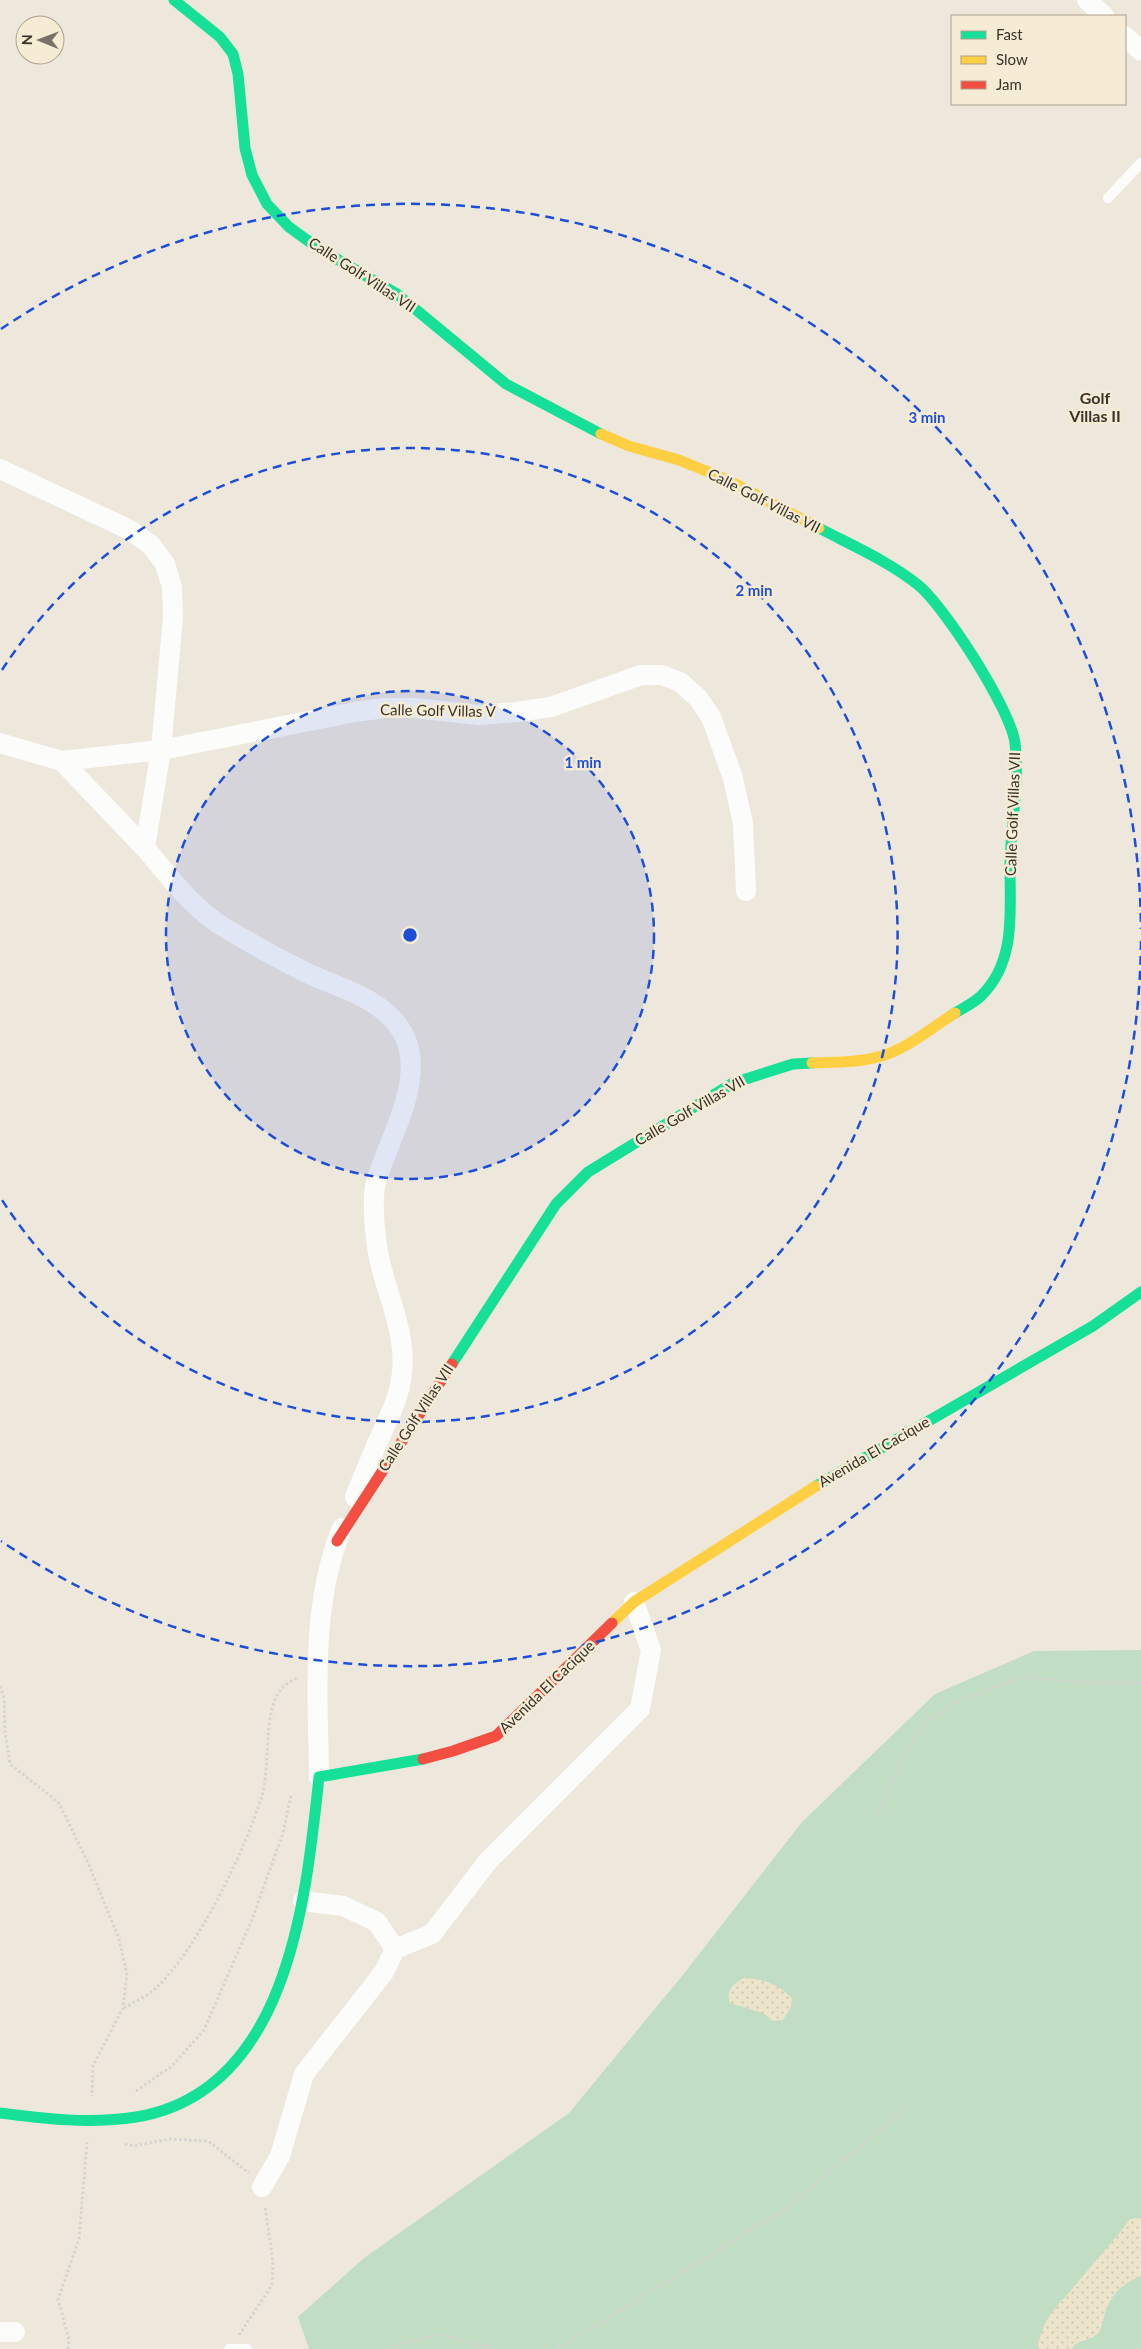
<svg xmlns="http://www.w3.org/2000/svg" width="1141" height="2349" viewBox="0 0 1141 2349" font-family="Lato,sans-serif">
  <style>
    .grass { fill: #c1ddc4 }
    .sand { fill: url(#sand-dots) }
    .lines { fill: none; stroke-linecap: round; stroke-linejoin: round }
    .path { stroke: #d6d4d1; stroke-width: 3; stroke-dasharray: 2.5 2.5; stroke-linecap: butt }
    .lane { stroke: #fcfcfa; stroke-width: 10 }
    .street { stroke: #fcfcfa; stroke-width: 20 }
    .fast { stroke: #16e098; stroke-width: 11 }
    .slow { stroke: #ffcf43; stroke-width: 11 }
    .jam { stroke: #f24e42; stroke-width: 11 }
    .ring { fill: none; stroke: #1d4ed8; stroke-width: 2.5; stroke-dasharray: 9 6 }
    .labels { text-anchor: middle; stroke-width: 5; stroke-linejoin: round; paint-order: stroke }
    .street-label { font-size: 15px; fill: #38332b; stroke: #f6ebd4 }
    .neighbourhood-label { font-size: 16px; font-weight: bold; fill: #38332b; stroke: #f6ebd4 }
    .centre { fill: #1d4ed8; stroke: #f6ebd4; stroke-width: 2.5 }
    .ring-label { font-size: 15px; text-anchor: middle; font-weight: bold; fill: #1d4ed8; stroke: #f6ebd4; stroke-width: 5; stroke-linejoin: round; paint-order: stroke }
  </style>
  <defs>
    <pattern id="sand-dots" width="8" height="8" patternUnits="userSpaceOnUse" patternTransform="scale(1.25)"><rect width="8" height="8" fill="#ede5cb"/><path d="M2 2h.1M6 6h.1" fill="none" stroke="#ccc5ae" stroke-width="1.8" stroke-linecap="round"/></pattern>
  </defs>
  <rect width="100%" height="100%" fill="#eee8dc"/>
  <path class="grass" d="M1141 1650V2349H309L298 2317 364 2258 569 2113 682 1976 802 1822 935 1694 1034 1651Z"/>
  <g class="sand">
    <path d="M744 1978C764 1979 780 1984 792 1999L791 2007 783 2020 773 2021 763 2013 730 2003C725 1991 734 1983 744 1978Z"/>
    <path d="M1141 2218V2276C1123 2283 1111 2294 1105 2313 1103 2319 1102 2327 1099 2332 1094 2339 1082 2341 1075 2344L1072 2349H1037C1046 2311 1056 2309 1078 2282 1095 2261 1114 2241 1130 2219Z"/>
  </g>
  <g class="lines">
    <g class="path">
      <path d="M0 1686 4 1698 5 1733 10 1764 59 1803 89 1865 119 1939 127 1975 123 2008 93 2066 92 2096"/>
      <path d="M878 1816 898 1768 922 1724 961 1700 1023 1677 1089 1683H1141"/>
      <path d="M124 2008C134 2002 148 1996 156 1988 199 1947 244 1852 262 1796 271 1766 262 1705 284 1686 288 1683 293 1680 297 1678"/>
      <path d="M136 2091 172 2066 204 2030 253 1917 283 1833 291 1795"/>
      <path d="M125 2144 134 2146 170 2139 208 2141 249 2173"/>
      <path d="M239 2335 272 2285 273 2262 265 2206"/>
      <path d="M68 2349 69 2340 58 2299 79 2239 87 2142"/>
      <path d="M391 2349 400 2344 441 2334 493 2349"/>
      <path d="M558 2349 784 2210 910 2105"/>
    </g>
    <g class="lane">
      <path d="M1108 198 1141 163"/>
      <path d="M229 2349H247"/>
    </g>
    <g class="street">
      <path d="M1087 0 1104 16"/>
      <path d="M1125 36 1141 51"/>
      <path d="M0 469 130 530 151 545 165 564 172 587 173 617 161 750 145 848C169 876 193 909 225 928 250 943 277 958 303 971 335 987 374 995 397 1024 433 1070 389 1136 376 1182 372 1199 374 1221 376 1238 380 1286 410 1330 401 1380 398 1400 388 1419 380 1437 371 1457 363 1477 355 1497"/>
      <path d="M0 743 62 761 161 750 355 712 385 708H414L479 715 517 712 551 707 641 675H662L680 682 698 698 711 717 733 778 743 824 746 891"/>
      <path d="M62 761 145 848"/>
      <path d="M319 1777C318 1695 310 1606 342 1528"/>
      <path d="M303 1901 343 1906 377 1922 395 1949"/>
      <path d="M262 2187 280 2156 304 2074 384 1972 395 1949 432 1934 488 1861 640 1709 651 1650 634 1602"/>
      <path d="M0 2332H15"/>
    </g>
    <g class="fast">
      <path d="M174 0 220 37 233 54 238 74 245 148 252 175 267 204 289 227 318 248 397 294 506 384 601 434"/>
      <path d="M819 528C851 545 888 561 917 584 944 605 1011 710 1015 743 1020 785 1010 827 1010 868 1010 913 1016 962 981 996 974 1003 963 1008 955 1013"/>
      <path d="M452 1364 556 1204 588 1172 733 1083 793 1064 812 1063"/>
      <path d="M816 1486 1093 1326 1141 1292"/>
      <path d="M0 2113C45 2119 91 2124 136 2117 288 2092 306 1900 319 1777L423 1759"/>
    </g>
    <g class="slow">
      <path d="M601 434 629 446 679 460 728 480 819 528"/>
      <path d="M812 1063C834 1062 856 1063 878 1057 906 1050 931 1028 955 1013"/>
      <path d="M612 1623 634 1602 816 1486"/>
    </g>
    <g class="jam">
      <path d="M337 1541 452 1364"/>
      <path d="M423 1759 453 1751 496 1736 612 1623"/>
    </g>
  </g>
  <circle cx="410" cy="935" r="244" fill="#1d4ed8" fill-opacity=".12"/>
  <g class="ring">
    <circle cx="410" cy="935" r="244"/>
    <path d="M2 670A487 487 0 1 1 2 1200"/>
    <path d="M1141 941A731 731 0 0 1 1 1541M1 329A731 731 0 0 1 1141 929"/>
  </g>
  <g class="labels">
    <g class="street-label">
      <text transform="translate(362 275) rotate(33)" y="5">Calle Golf Villas VII</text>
      <text transform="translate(764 501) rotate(27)" y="5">Calle Golf Villas VII</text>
      <text transform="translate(438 711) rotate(1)" y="5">Calle Golf Villas V</text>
      <text transform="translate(1013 814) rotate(-88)" y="5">Calle Golf Villas VII</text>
      <text transform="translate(690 1111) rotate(-30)" y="5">Calle Golf Villas VII</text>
      <text transform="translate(416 1418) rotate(-57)" y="5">Calle Golf Villas VII</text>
      <text transform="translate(874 1452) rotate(-30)" y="5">Avenida El Cacique</text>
      <text transform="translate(547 1687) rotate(-44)" y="5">Avenida El Cacique</text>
    </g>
    <g class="neighbourhood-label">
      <text x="1095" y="404">Golf<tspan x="1095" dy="18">Villas II</tspan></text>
    </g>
  </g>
  <circle cx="410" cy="935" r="8" class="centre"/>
  <g class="ring-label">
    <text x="927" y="423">3 min</text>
    <text x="754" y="596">2 min</text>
    <text x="583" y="768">1 min</text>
  </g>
  <rect x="951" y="15" width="175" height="90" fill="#f6ebd4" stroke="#aaa190"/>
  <rect x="961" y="31" width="25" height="8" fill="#16e098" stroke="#aaa190"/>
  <text x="996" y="40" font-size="15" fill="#38332b">Fast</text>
  <rect x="961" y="56" width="25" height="8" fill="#ffcf43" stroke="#aaa190"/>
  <text x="996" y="65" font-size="15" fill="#38332b">Slow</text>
  <rect x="961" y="81" width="25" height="8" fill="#f24e42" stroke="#aaa190"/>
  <text x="996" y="90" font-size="15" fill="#38332b">Jam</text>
  <g transform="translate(40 40) rotate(271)"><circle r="24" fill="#f6ebd4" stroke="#aaa190"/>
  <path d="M0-4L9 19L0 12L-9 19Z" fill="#787269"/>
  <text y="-8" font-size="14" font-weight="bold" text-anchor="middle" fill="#38332b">N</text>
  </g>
</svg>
